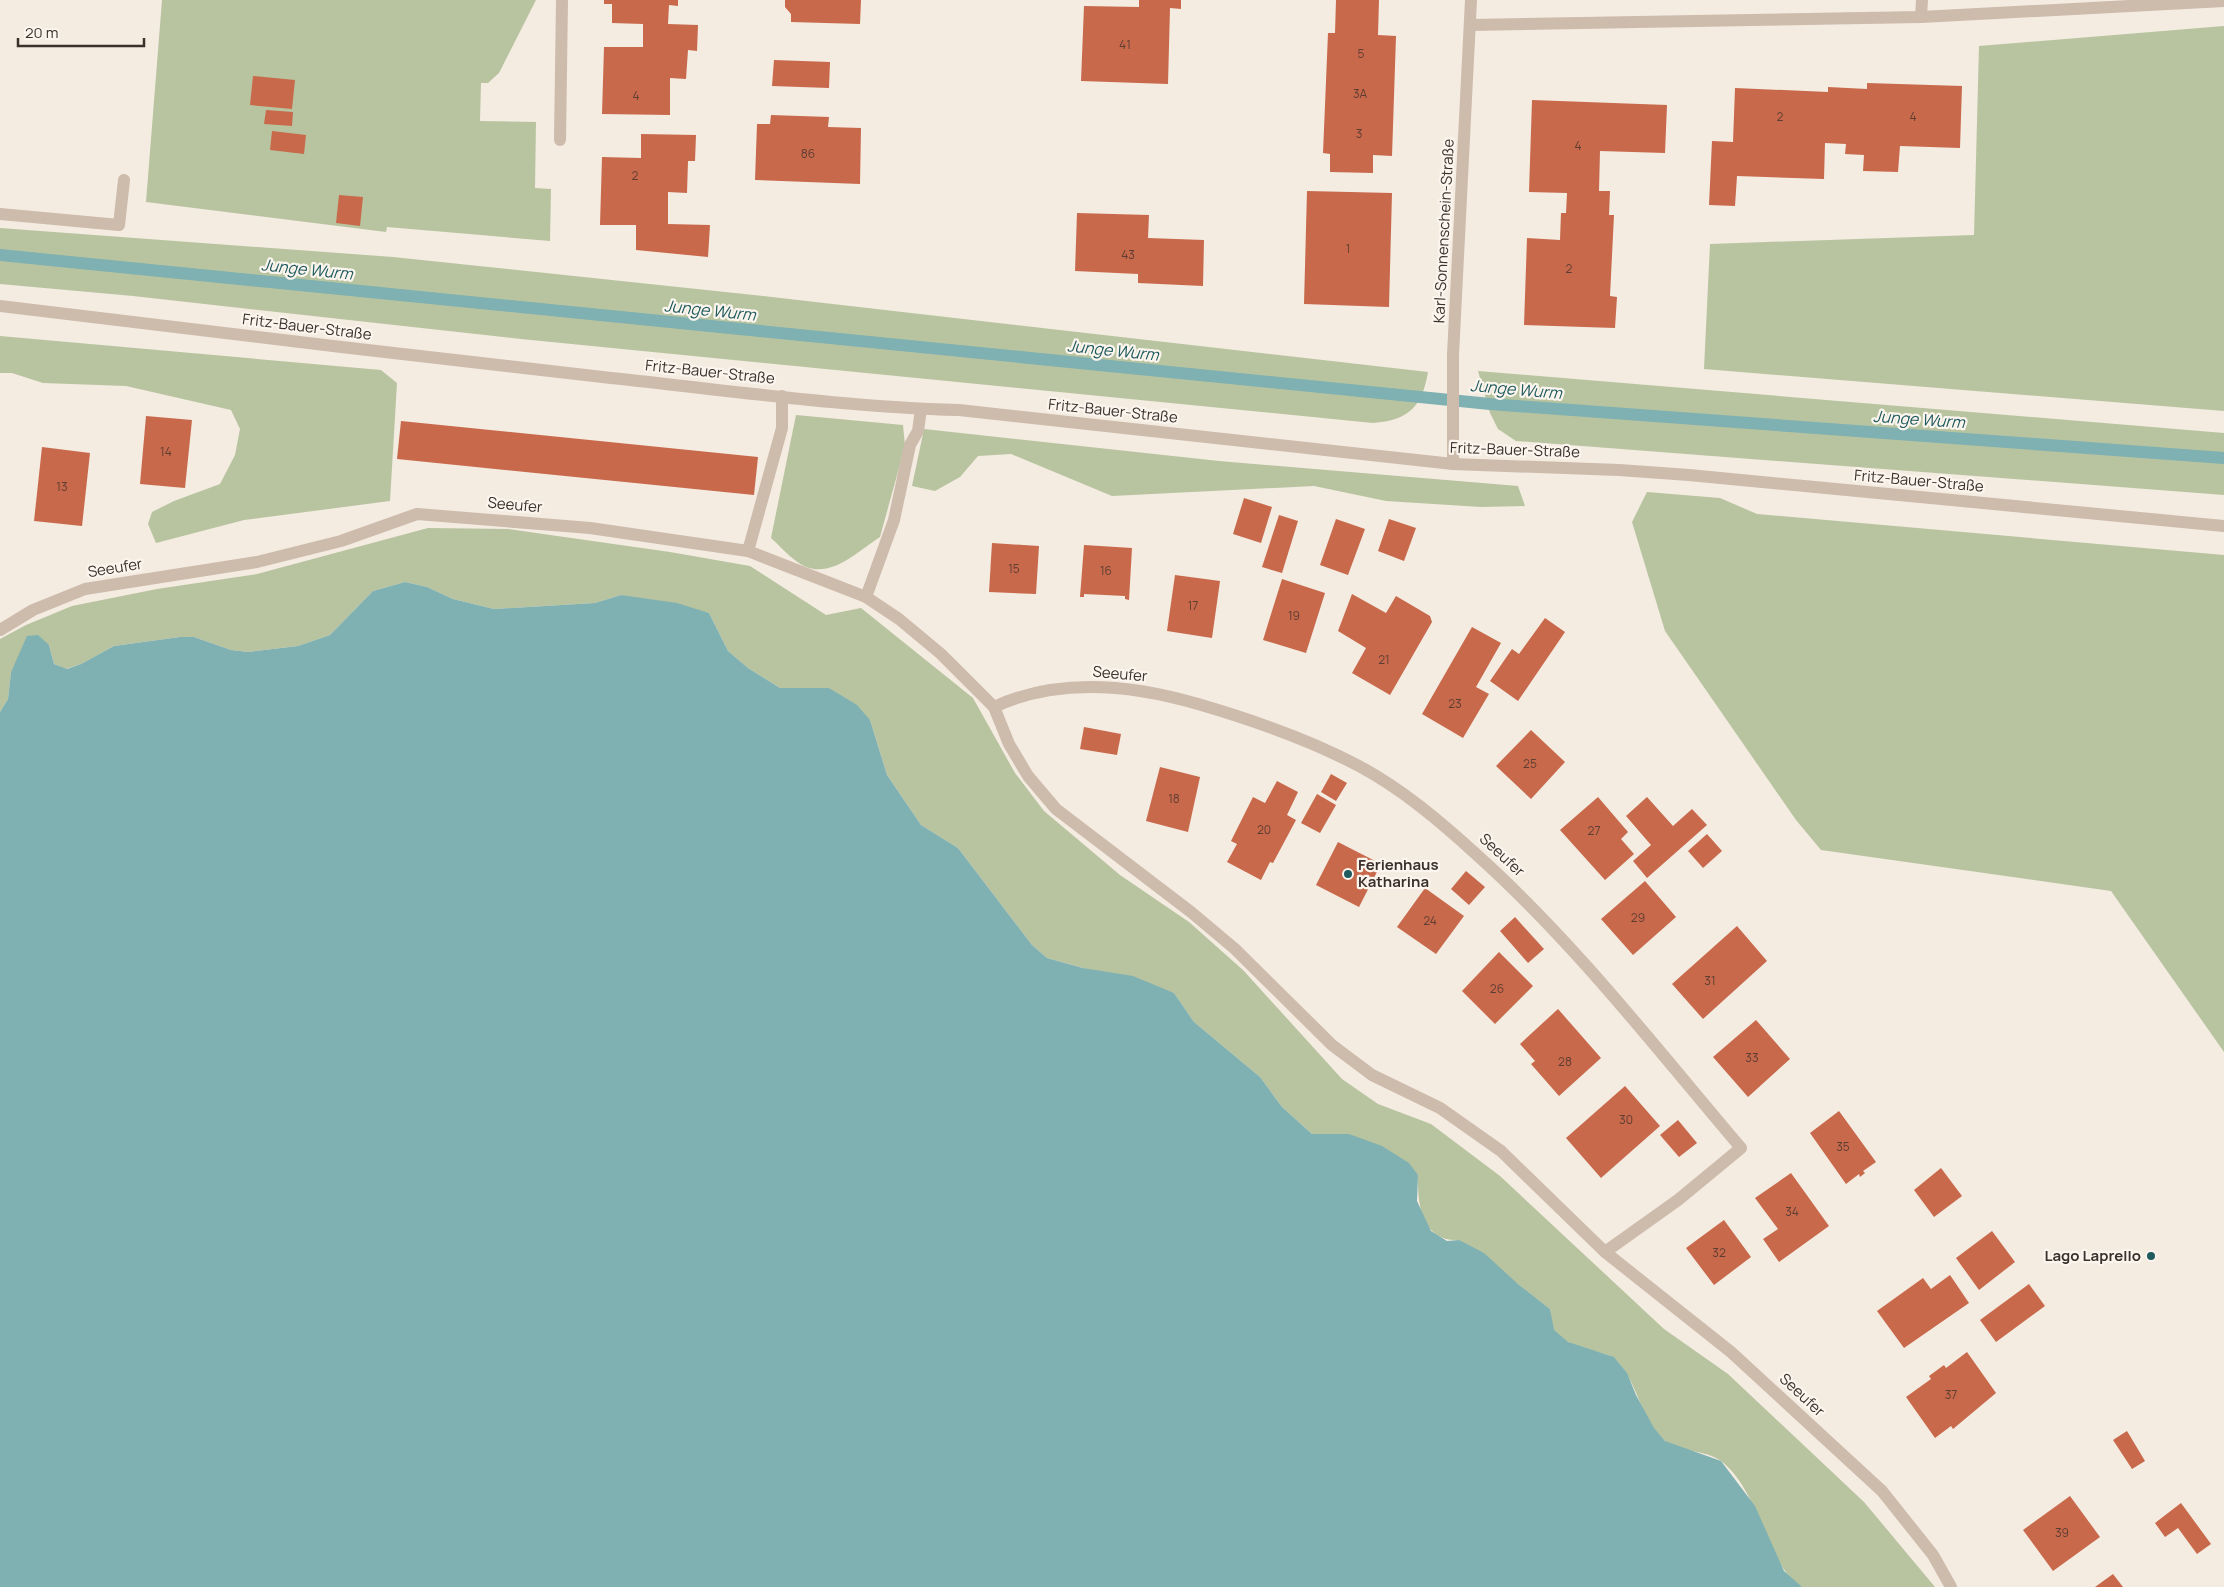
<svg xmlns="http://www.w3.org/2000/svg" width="2224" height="1587" viewBox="0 0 2224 1587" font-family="Manrope,sans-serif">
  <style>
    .green { fill: #b8c4a0 }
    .water { fill: #7fb0b2 }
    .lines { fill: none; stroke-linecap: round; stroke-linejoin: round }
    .stream { stroke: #7fb0b2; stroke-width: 12 }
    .building { fill: #c8694b }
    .lane { stroke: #cdbbac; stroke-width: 12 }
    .street { stroke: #cdbbac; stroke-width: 12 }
    .poi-dot { fill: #1f5a5e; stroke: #fbf5ee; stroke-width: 2 }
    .labels { text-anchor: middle; stroke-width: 4.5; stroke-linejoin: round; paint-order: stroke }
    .number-label { font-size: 12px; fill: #5e3e33 }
    .street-label { font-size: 15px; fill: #3b302b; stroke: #fbf5ee }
    .poi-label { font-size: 15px; font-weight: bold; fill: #3b302b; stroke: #fbf5ee; text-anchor: start }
    .water-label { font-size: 16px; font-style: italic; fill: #1f5a5e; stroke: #fbf5ee }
  </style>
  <rect width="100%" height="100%" fill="#f4ebe1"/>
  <g class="green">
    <path d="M162 0H536L499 73 488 83H481L480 121 536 122 535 188 551 189 550 241 387 227 386 232 146 202Z"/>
    <path d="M2224 26V411L1704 369 1710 244 1974 235 1979 46Z"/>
    <path d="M0 228 393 257 763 296 1428 372C1422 407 1409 420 1373 423L521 339 133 296 0 284Z"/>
    <path d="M0 336 381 370 397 383 390 501 244 520 156 543 148 524 152 512 174 501 220 484 235 455 240 429 231 410 126 386 43 383 12 373H0Z"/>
    <path d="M1478 371 2224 433V495L1516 441 1498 429 1490 413Z"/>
    <path d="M796 415 903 425 905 446 880 537C858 551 831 579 804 566 792 560 781 547 771 538Z"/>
    <path d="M924 429 1219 461 1518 486 1525 506 1481 507 1386 501 1314 486 1112 496 1011 454 978 456 960 477 935 491 912 486Z"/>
    <path d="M1647 492 1720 498 1757 514 2224 555V1052L2111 891 1821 850 1796 820 1665 631 1632 522Z"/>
    <path d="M428 528 508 529 670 552 750 566 826 615 861 608 973 698 1015 773 1044 811 1120 875 1189 922 1243 970 1342 1079 1378 1104 1431 1124 1500 1176 1664 1329 1728 1374 1864 1502 1935 1587H1802C1766 1566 1760 1490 1721 1461 1705 1449 1679 1453 1664 1440 1640 1419 1638 1381 1615 1359 1611 1355 1604 1354 1598 1352 1584 1348 1563 1344 1554 1331 1551 1326 1551 1315 1550 1309L1459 1240C1422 1242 1417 1204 1418 1175L1349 1134H1312L1282 1107 1260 1077 1194 1022 1174 993 1047 958 1032 945 958 848 921 825 887 775 870 720 829 688H780L748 668 728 651 709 613 621 595 595 603 494 609 453 599 427 587 405 582 373 591 330 635 298 646 248 652 231 650 194 637H180L114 646 81 664 66 669 54 664 49 645 17 660 11 672 8 699 0 712V639L26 625 72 606 157 589 257 574Z"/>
  </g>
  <path class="water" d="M405 582 427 587 453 599 494 609 595 603 621 595 677 603 709 613 728 651 748 668 780 688H829L857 705 870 720 887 775 921 825 958 848 1032 945 1047 958 1083 968 1133 976 1174 993 1194 1022 1260 1077 1282 1107 1312 1134H1349L1382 1146 1409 1163 1418 1175 1417 1201 1431 1231 1447 1241 1459 1240 1484 1253 1519 1285 1550 1309 1554 1330 1568 1342 1614 1357 1627 1373 1636 1395 1654 1428 1665 1441 1721 1461 1755 1506 1784 1571 1802 1587H0V712L8 699 11 672 27 636 38 635 49 645 54 664 67 669 81 664 114 646 180 637H194L231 650 248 652 298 646 330 635 373 591Z"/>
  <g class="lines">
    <path class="stream" d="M0 255 1490 404 2224 458"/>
  </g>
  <g class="building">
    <path d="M604 0H678V6L669 5 668 24 698 25 697 51 688 50 686 79 670 78V115L602 114 604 47H643V24L612 23V4H604Z"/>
    <path d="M785 0H861L860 24 791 22V14L785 7Z"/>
    <path d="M1139 0H1181V9L1170 8 1168 84 1081 81 1084 6 1139 7Z"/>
    <path d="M1336 0H1379L1378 35 1396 36 1392 156 1373 155V173L1330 172V154L1323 153 1328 33H1335Z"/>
    <path d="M774 60 830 62 829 88 772 86Z"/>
    <path d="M253 76 295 80 292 109 250 105Z"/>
    <path d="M1867 83 1962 86 1960 148 1900 146 1898 172 1863 171 1864 155 1845 154 1846 144 1825 143 1824 179 1737 176 1735 206 1709 205 1712 141 1733 142 1735 88 1828 92V87L1867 89Z"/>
    <path d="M1532 100 1667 105 1665 153 1600 151 1599 191H1610L1609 215H1614L1610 296 1617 297 1615 328 1524 325 1527 238 1560 240 1561 213H1566L1567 193 1529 192Z"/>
    <path d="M266 110 293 112 292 126 264 124Z"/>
    <path d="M771 115 829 117 828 127 861 128 860 184 755 180 757 124H770Z"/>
    <path d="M272 131 306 135 304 154 270 150Z"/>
    <path d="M641 134 696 135 695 161H688L687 193 668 192V224L710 225 708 257 636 250V225H600L602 157 641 158Z"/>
    <path d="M1307 191 1392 193 1389 307 1304 304Z"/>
    <path d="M339 195 363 197 360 226 336 223Z"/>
    <path d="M1077 213 1149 215 1148 238 1204 240 1203 286 1138 283V274L1075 271Z"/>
    <path d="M146 416 192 420 185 488 140 484Z"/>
    <path d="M401 421 758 457 754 495 397 459Z"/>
    <path d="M42 447 90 453 82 526 34 521Z"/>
    <path d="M1244 498 1272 507 1261 543 1233 534Z"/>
    <path d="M1279 515 1298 521 1282 573 1262 567Z"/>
    <path d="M1336 519 1365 529 1348 575 1320 565Z"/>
    <path d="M1389 519 1416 528 1404 561 1378 551Z"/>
    <path d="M992 543 1039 546 1036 594 989 592Z"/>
    <path d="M1084 545 1132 548 1129 600 1125 599V596L1084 594V597H1080Z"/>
    <path d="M1175 575 1220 581 1212 638 1167 631Z"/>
    <path d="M1282 579 1325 593 1306 653 1263 640Z"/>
    <path d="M1352 594 1386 613 1396 596 1430 616 1432 622 1390 695 1352 673 1366 648 1338 631Z"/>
    <path d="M1545 618 1565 632 1518 701 1490 681 1512 649 1519 654Z"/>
    <path d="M1472 627 1501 643 1476 687 1489 694 1463 738 1422 714Z"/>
    <path d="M1084 727 1121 734 1117 755 1080 749Z"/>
    <path d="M1531 730 1565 762 1531 799 1496 766Z"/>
    <path d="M1160 767 1200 777 1188 832 1146 821Z"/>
    <path d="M1331 774 1347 783 1336 801 1321 792Z"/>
    <path d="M1277 781 1298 792 1287 815 1296 820 1273 863 1270 862 1261 880 1227 862 1237 844 1231 841 1253 797 1265 803Z"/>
    <path d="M1317 794 1336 805 1320 833 1301 823Z"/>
    <path d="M1598 797 1628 832 1621 839 1634 854 1605 880 1560 830Z"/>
    <path d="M1647 797 1673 826 1692 809 1707 825 1647 878 1633 861 1651 845 1626 816Z"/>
    <path d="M1707 834 1722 851 1703 868 1688 851Z"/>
    <path d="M1338 842 1381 864 1359 907 1316 885Z"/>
    <path d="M1466 871 1485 887 1469 905 1451 889Z"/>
    <path d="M1645 881 1676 917 1633 955 1601 919Z"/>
    <path d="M1425 888 1464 916 1436 954 1397 927Z"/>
    <path d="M1515 917 1544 949 1528 963 1500 931Z"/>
    <path d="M1737 926 1767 961 1703 1019 1672 984Z"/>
    <path d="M1499 952 1533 986 1495 1024 1462 991Z"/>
    <path d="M1558 1009 1601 1058 1559 1096 1531 1064 1535 1061 1520 1044Z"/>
    <path d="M1756 1020 1790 1059 1748 1097 1713 1057Z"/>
    <path d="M1625 1086 1660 1126 1601 1178 1566 1138Z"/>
    <path d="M1839 1111 1876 1162 1863 1171 1865 1173 1860 1177 1859 1174 1846 1184 1810 1133Z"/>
    <path d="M1678 1120 1697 1143 1679 1157 1660 1135Z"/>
    <path d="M1941 1168 1962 1196 1934 1217 1914 1190Z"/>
    <path d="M1791 1173 1829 1226 1779 1262 1763 1239 1778 1229 1755 1198Z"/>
    <path d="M1724 1220 1751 1257 1714 1285 1686 1248Z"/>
    <path d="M1992 1231 2015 1262 1979 1290 1956 1258Z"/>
    <path d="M1950 1275 1969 1303 1904 1348 1877 1311 1923 1278 1931 1289Z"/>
    <path d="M2029 1284 2045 1306 1996 1342 1980 1320Z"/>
    <path d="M1967 1352 1996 1393 1953 1429 1951 1426 1935 1438 1906 1397 1931 1379 1929 1376 1944 1365 1946 1368Z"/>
    <path d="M2127 1431 2145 1461 2132 1469 2113 1440Z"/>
    <path d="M2070 1496 2100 1537 2053 1571 2023 1530Z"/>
    <path d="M2181 1503 2211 1544 2197 1554 2178 1528 2165 1537 2155 1523Z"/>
    <path d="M2113 1574 2123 1587H2095Z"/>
  </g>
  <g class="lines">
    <g class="lane">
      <path d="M0 214 119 225 124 180"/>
      <path d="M748 551 782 428V396"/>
      <path d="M866 597 894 520 910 445 918 431 921 409"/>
      <path d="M0 630 33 610 85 589 257 562 341 541 417 514 590 528 748 551 866 597 899 619 941 654 994 707 1009 744 1028 776 1056 809 1191 912 1235 949 1332 1045 1372 1075 1440 1108 1501 1151 1605 1252 1731 1352 1882 1491 1933 1555 1951 1587"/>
      <path d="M994 707C1058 677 1133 685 1198 704 1253 720 1308 739 1359 766 1402 789 1441 822 1477 855 1575 943 1656 1048 1741 1148L1678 1200 1605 1252"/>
    </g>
    <g class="street">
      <path d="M1921 17 1922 0"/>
      <path d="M1470 25 1921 17 2224 1"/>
      <path d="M560 140 562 0"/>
      <path d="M0 306C204 331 407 355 611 378 727 390 843 407 959 410L1453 464 1619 470 1689 475 2224 526"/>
      <path d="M1453 464V355L1471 0"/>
    </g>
  </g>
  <g class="poi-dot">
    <circle cx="1348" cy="874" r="5"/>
    <circle cx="2151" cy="1256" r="5"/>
  </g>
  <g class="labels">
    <g class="number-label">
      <text x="1125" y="49">41</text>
      <text x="1361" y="58">5</text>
      <text x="1360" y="98">3A</text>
      <text x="636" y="100">4</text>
      <text x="1780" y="121">2</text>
      <text x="1913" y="121">4</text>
      <text x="1359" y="138">3</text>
      <text x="1578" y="150">4</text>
      <text x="808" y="158">86</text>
      <text x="635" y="180">2</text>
      <text x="1348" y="253">1</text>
      <text x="1128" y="259">43</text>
      <text x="1569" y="273">2</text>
      <text x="166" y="456">14</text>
      <text x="62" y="491">13</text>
      <text x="1014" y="573">15</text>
      <text x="1106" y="575">16</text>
      <text x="1193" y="610">17</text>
      <text x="1294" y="620">19</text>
      <text x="1384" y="664">21</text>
      <text x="1455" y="708">23</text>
      <text x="1530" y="768">25</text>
      <text x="1174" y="803">18</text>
      <text x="1264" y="834">20</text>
      <text x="1594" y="835">27</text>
      <text x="1638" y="922">29</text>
      <text x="1430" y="925">24</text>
      <text x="1710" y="985">31</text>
      <text x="1497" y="993">26</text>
      <text x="1752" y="1062">33</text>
      <text x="1565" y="1066">28</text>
      <text x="1626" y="1124">30</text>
      <text x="1843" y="1151">35</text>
      <text x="1792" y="1216">34</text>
      <text x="1719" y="1257">32</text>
      <text x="1951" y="1399">37</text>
      <text x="2062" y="1537">39</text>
    </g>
    <g class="street-label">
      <text transform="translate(1444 231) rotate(-87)" y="5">Karl-Sonnenschein-Straße</text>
      <text transform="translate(307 327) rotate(7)" y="5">Fritz-Bauer-Straße</text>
      <text transform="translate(710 372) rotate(6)" y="5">Fritz-Bauer-Straße</text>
      <text transform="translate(1113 411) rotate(6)" y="5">Fritz-Bauer-Straße</text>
      <text transform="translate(1515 450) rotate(2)" y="5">Fritz-Bauer-Straße</text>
      <text transform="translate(1919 481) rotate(5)" y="5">Fritz-Bauer-Straße</text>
      <text transform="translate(515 505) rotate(5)" y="5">Seeufer</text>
      <text transform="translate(115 568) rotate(-9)" y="5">Seeufer</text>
      <text transform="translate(1120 674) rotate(5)" y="5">Seeufer</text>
      <text transform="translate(1502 855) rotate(43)" y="5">Seeufer</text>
      <text transform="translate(1802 1395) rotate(43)" y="5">Seeufer</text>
    </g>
    <g class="poi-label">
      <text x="1358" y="870">Ferienhaus<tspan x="1358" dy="17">Katharina</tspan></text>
      <text x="2141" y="1261" text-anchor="end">Lago Laprello</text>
    </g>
    <g class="water-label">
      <text transform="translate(307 269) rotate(6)" y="6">Junge Wurm</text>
      <text transform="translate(710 310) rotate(6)" y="6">Junge Wurm</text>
      <text transform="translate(1113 350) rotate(6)" y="6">Junge Wurm</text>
      <text transform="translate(1516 389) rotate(5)" y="6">Junge Wurm</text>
      <text transform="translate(1919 419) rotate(4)" y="6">Junge Wurm</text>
    </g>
  </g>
  <path d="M18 38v8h126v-8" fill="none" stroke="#3b302b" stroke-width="2.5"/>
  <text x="25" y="38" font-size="15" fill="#3b302b" stroke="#fbf5ee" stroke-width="4" paint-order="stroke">20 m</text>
</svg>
